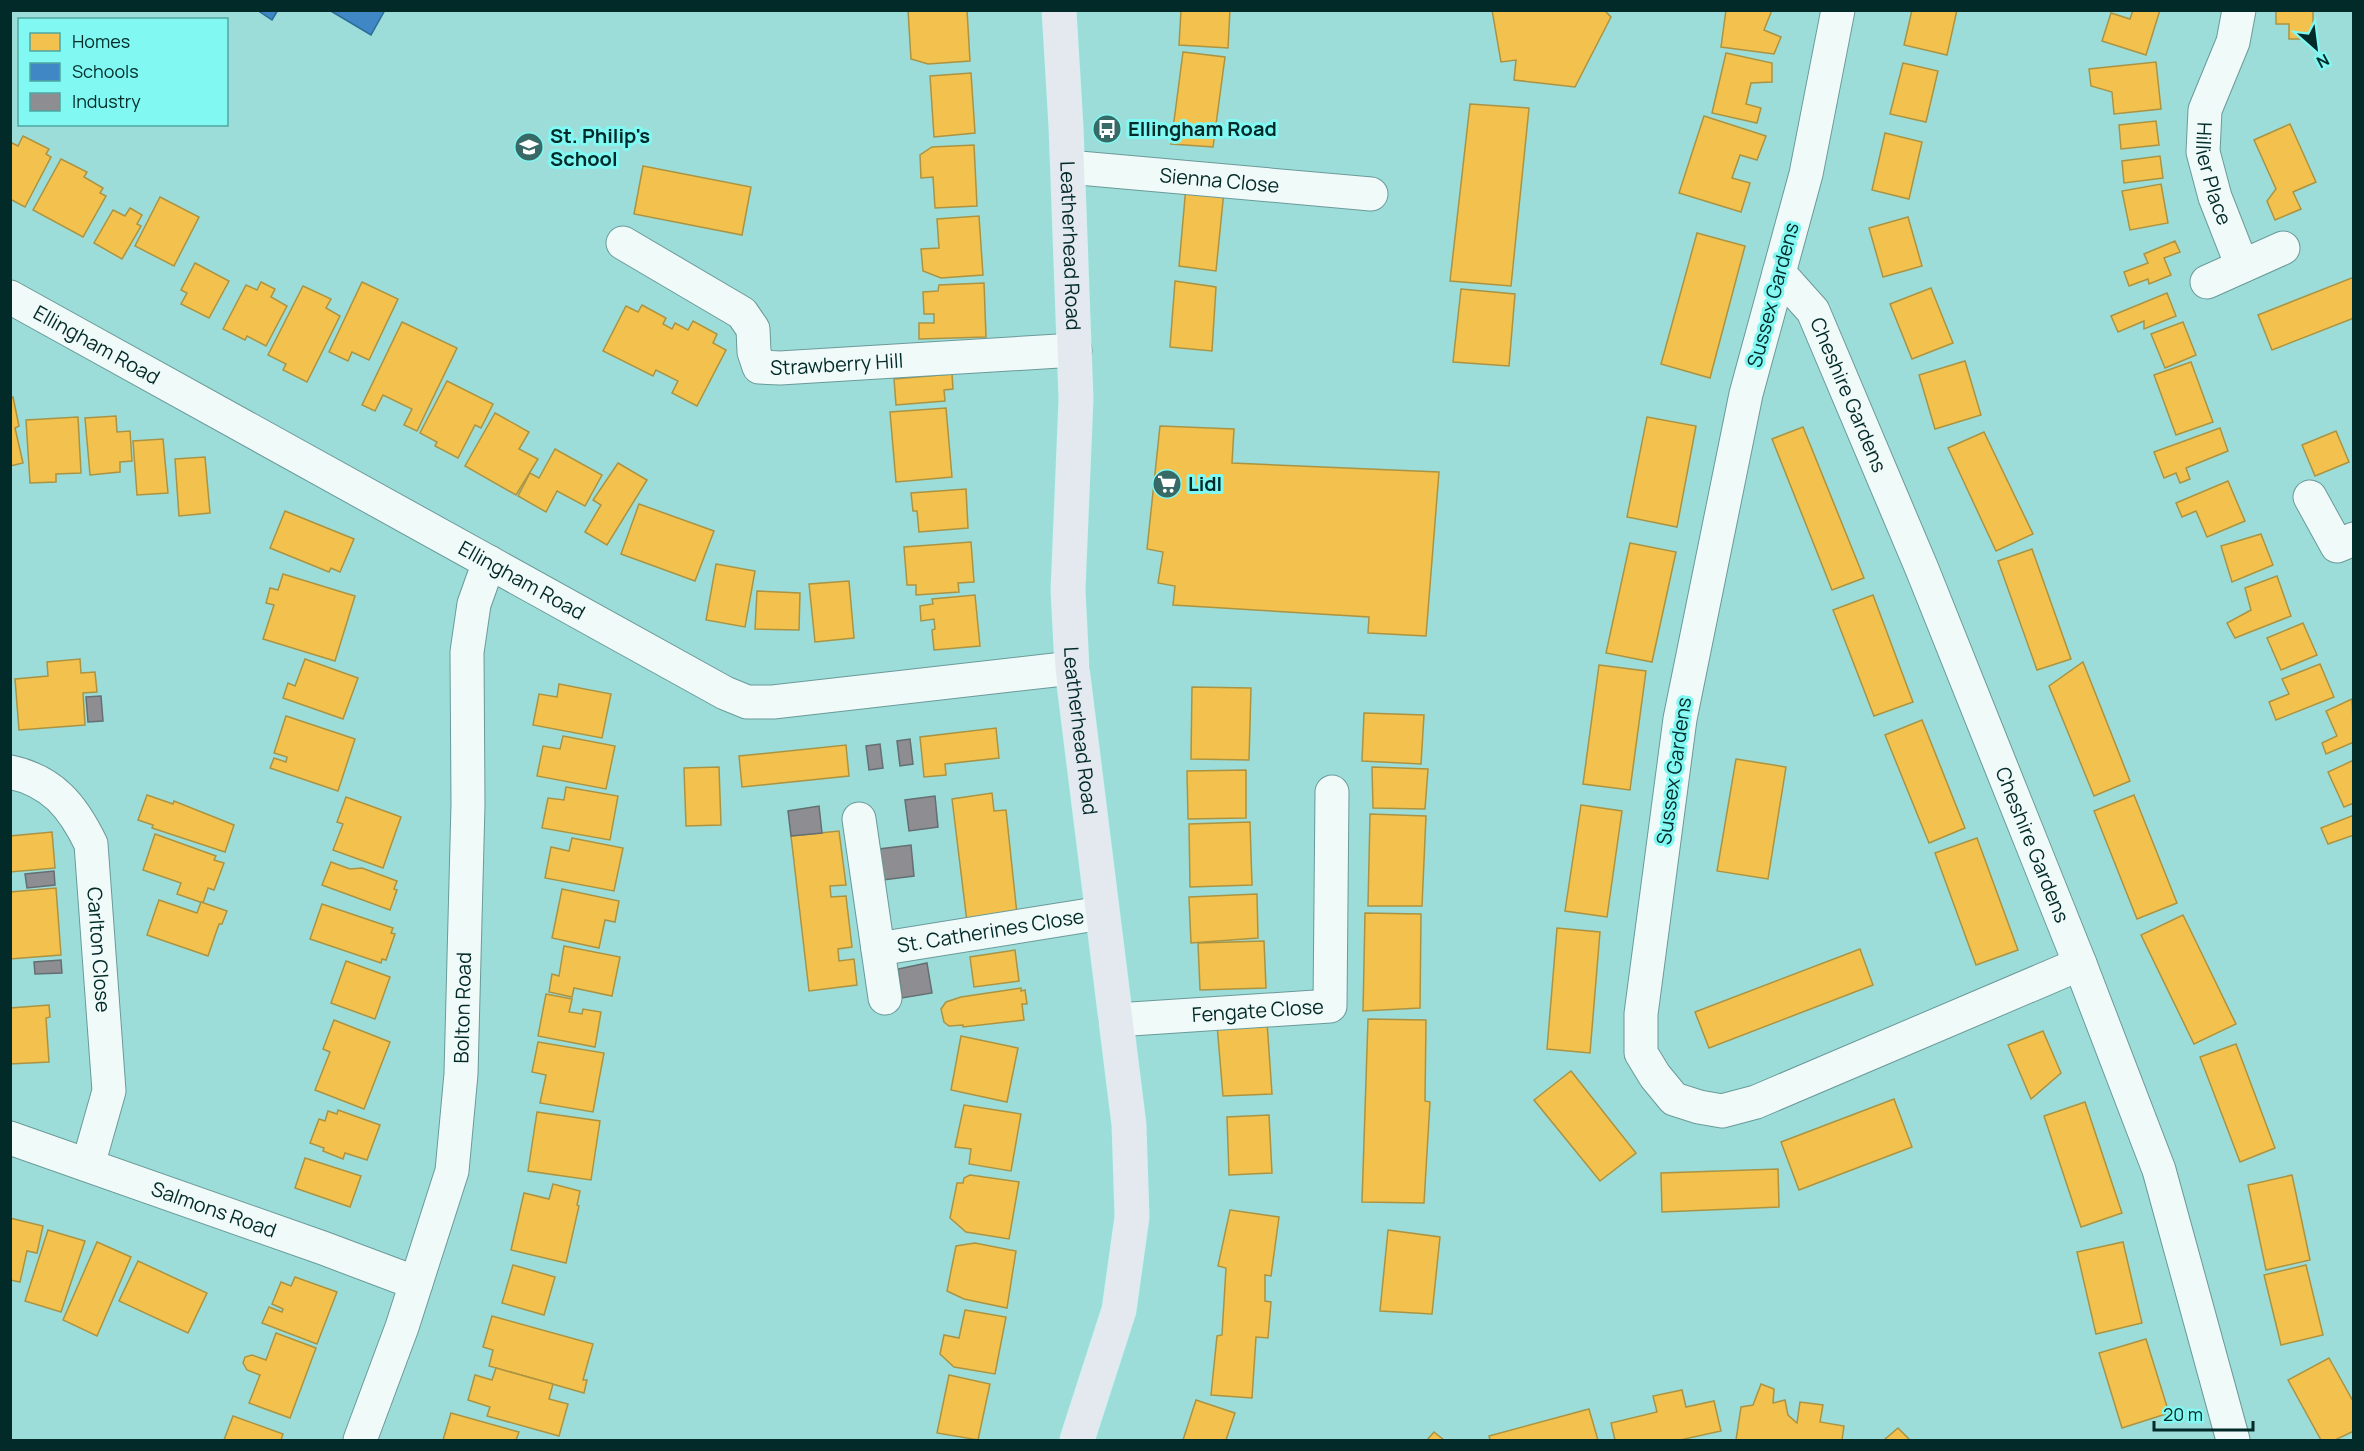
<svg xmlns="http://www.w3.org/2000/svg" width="2364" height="1451" viewBox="0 0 2364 1451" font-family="Manrope,sans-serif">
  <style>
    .homes { fill: #f2c14e; stroke: #aa9443; stroke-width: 1.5 }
    .schools { fill: #3f88c5; stroke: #2c6c96; stroke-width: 1.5 }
    .industry { fill: #8d8d92; stroke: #636f72; stroke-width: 1.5 }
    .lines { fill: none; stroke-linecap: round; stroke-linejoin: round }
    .minor-casing { stroke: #6a9a99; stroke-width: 35 }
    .trunk-casing { stroke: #d2f0ee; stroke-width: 35 }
    .minor { stroke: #f0faf9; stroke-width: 33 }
    .trunk { stroke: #e4e9f0; stroke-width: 33 }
    .labels { text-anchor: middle; stroke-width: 6; stroke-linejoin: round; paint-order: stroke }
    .poi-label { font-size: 20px; font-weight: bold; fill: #012a28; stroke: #81f8f2; text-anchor: start }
    .street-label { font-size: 20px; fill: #012a28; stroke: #81f8f2 }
  </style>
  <rect width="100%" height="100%" fill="#9cddda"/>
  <g class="homes">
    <path d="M908 10H967L970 61 928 64 911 59Z"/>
    <path d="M1181 10H1230L1228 48 1179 45Z"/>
    <path d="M1492 10H1604L1611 17 1575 87 1514 80 1516 60 1501 62Z"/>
    <path d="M1726 10H1772L1764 30 1781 37 1774 54 1721 47Z"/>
    <path d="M1912 10H1957L1947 55 1904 45Z"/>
    <path d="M2133 10H2160L2146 55 2102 41 2111 13 2130 19Z"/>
    <path d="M2276 10H2313V39H2289V24H2276Z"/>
    <path d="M1183 52 1225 57 1213 147 1171 144Z"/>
    <path d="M1726 53 1772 63V82L1751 83 1746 104 1761 108 1757 123 1712 113Z"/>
    <path d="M2156 62 2161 109 2114 114 2112 92 2091 86 2089 69Z"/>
    <path d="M1903 63 1938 71 1926 122 1890 114Z"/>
    <path d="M971 73 975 133 934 137 930 76Z"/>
    <path d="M1470 104 1529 108 1511 286 1450 281Z"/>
    <path d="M1704 116 1766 136 1757 160 1740 155 1732 178 1750 183 1741 212 1679 193Z"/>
    <path d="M2156 121 2159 145 2121 149 2119 125Z"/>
    <path d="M2290 124 2316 182 2293 192 2301 209 2275 220 2267 201 2276 189 2254 140Z"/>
    <path d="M1885 133 1922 142 1909 199 1872 190Z"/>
    <path d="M23 136 49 149 46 154 51 157 25 207 10 199V142L18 146Z"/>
    <path d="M974 145 977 206 935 208 933 177 921 178 920 155 932 147Z"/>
    <path d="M2160 156 2163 178 2124 183 2122 161Z"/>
    <path d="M61 159 87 172 84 177 103 188 100 193 106 196 83 237 33 210Z"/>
    <path d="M643 166 751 187 742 235 634 214Z"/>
    <path d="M2161 184 2168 223 2130 230 2122 191Z"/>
    <path d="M1186 186 1224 191 1216 271 1179 266Z"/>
    <path d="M160 197 199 217 174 266 135 246Z"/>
    <path d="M130 208 142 215 137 224 141 226 122 259 94 243 113 210 125 216Z"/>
    <path d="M979 216 983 275 941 278 923 271 921 249 939 248 937 219Z"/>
    <path d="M1908 217 1922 266 1883 277 1869 228Z"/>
    <path d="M1697 233 1745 246 1710 378 1661 364Z"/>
    <path d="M2175 241 2180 252 2164 258 2171 275 2149 284 2148 279 2129 286 2124 272 2148 263 2144 254Z"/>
    <path d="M195 263 229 281 209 318 181 304 187 293 181 290Z"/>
    <path d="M2354 277V318L2272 350 2258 315Z"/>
    <path d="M1175 281 1216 287 1212 351 1170 347Z"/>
    <path d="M261 282 275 289 271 297 287 306 266 346 247 336 245 340 223 329 246 285 257 290Z"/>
    <path d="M362 282 398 299 369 360 352 352 348 361 329 352Z"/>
    <path d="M984 283 986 337 919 339V323H934V314H924L923 292 938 291 939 285Z"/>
    <path d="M303 286 331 299 326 308 340 316 307 382 283 370 286 364 268 355Z"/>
    <path d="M1931 288 1953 343 1912 359 1890 304Z"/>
    <path d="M1461 289 1515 294 1509 366 1453 362Z"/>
    <path d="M2167 293 2176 316 2144 329V321L2118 332 2111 316Z"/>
    <path d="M642 305 666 318 663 324 672 329 675 323 688 330 693 321 717 334 713 343 726 350 697 406 672 393 678 381 656 370 653 376 603 351 626 306 638 312Z"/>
    <path d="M402 322 457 348 417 431 404 425 412 409 383 395 375 411 362 405Z"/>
    <path d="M2183 322 2196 355 2165 368 2151 334Z"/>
    <path d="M1965 361 1981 415 1935 429 1919 375Z"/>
    <path d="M2191 362 2213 422 2176 435 2154 375Z"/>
    <path d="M952 374 953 389 944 390 945 401 896 405 894 379Z"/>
    <path d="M447 381 493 404 481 428 475 425 458 458 435 446 437 442 420 433Z"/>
    <path d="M13 397 19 426 15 428 23 463 10 466V398Z"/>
    <path d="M946 408 952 477 896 482 890 412Z"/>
    <path d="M495 413 529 432 519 449 538 459 516 495 465 466Z"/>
    <path d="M116 416 117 432 130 431 132 461 120 462V472L90 475 85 418Z"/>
    <path d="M78 417 81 473 56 474V482L30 483 26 420Z"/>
    <path d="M1647 417 1696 426 1677 527 1627 517Z"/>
    <path d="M1160 426 1234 429 1232 463 1439 472 1426 636 1368 633 1369 617 1173 605 1175 586 1158 583 1163 552 1147 549Z"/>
    <path d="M1803 427 1864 578 1832 590 1772 439Z"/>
    <path d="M2220 428 2228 451 2186 468 2190 479 2180 483 2176 473 2164 478 2154 452Z"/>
    <path d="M2336 431 2349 462 2315 476 2302 445Z"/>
    <path d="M1984 432 2033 534 1996 551 1948 448Z"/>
    <path d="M163 439 168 493 137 495 133 441Z"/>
    <path d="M555 449 602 475 585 506 557 491 546 512 518 496 530 473 539 478Z"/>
    <path d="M205 457 210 513 179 516 175 459Z"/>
    <path d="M618 463 647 480 607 545 585 532 601 505 593 500Z"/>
    <path d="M2228 481 2245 521 2207 537 2196 511 2182 517 2176 503Z"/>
    <path d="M966 489 968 528 919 532 917 511H913L911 493Z"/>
    <path d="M639 504 714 531 695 581 621 554Z"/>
    <path d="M285 511 354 539 340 572 331 568 329 572 270 548Z"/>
    <path d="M2261 534 2273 565 2232 582 2221 546Z"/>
    <path d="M971 542 974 582 958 583 959 592 916 595V585H907L904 547Z"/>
    <path d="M1630 543 1676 552 1652 662 1606 653Z"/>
    <path d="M2032 549 2071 659 2037 670 1998 561Z"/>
    <path d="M716 564 755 571 745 627 706 620Z"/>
    <path d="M283 574 355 596 335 661 263 639 274 605 266 603 270 588 278 590Z"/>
    <path d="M2277 576 2291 616 2235 638 2227 623 2251 610 2245 588Z"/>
    <path d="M849 581 854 638 815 642 809 584Z"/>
    <path d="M757 591 800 593 799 630 755 629Z"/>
    <path d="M975 595 980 646 934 650 932 630 935 629 934 619 921 621 920 606 933 604 932 599Z"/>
    <path d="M1873 595 1913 702 1874 716 1833 610Z"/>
    <path d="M2303 623 2317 655 2281 670 2267 638Z"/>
    <path d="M80 659 81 673 95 672 97 692 83 693 85 725 19 730 15 679 48 676 47 662Z"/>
    <path d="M305 659 358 678 343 719 283 698 288 683 295 686Z"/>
    <path d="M2083 662 2130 781 2094 796 2049 686Z"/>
    <path d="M2320 664 2334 697 2276 720 2269 702 2289 694 2282 679Z"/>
    <path d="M1599 665 1646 671 1630 790 1583 784Z"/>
    <path d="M559 684 611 694 602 738 533 725 539 694 557 697Z"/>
    <path d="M1192 687 1251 688 1249 760 1191 759Z"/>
    <path d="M2352 699 2354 742 2326 754 2322 743 2337 736 2326 711Z"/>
    <path d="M1364 713 1424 715 1421 764 1362 761Z"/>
    <path d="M286 716 355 739 338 791 270 768 274 758 286 762 287 757 274 753Z"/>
    <path d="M1922 720 1965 828 1929 843 1885 735Z"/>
    <path d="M996 728 999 758 945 764 946 775 924 777 920 737Z"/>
    <path d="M563 736 615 746 606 789 537 776 543 746 560 749Z"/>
    <path d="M846 745 849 776 742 787 739 756Z"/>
    <path d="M1736 759 1786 767 1768 879 1717 871Z"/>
    <path d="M2354 760V803L2344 807 2328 772Z"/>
    <path d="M719 767 721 825 686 826 684 768Z"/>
    <path d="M1372 767 1428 769 1425 809 1373 808Z"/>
    <path d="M1246 770V818L1188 819 1187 771Z"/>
    <path d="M566 787 618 796 610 840 542 828 548 798 564 800Z"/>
    <path d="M992 793 994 811 1006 810 1017 914 967 922 952 799Z"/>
    <path d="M147 795 173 804 174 801 234 825 225 852 152 828 153 825 138 820Z"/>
    <path d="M2134 795 2177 903 2137 919 2094 811Z"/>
    <path d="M346 797 401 817 383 868 333 850 343 824 337 822Z"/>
    <path d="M1581 805 1622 811 1607 917 1565 911Z"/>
    <path d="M1370 814 1426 816 1422 906H1368Z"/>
    <path d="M2354 815V835L2328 844 2321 828Z"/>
    <path d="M1250 822 1252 885 1190 887 1189 824Z"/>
    <path d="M839 831 846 885 830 886 831 897 846 896 852 947 838 949 839 961 854 959 857 985 809 991 791 836Z"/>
    <path d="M52 832 55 868 10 872V836Z"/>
    <path d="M155 834 216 856 214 860 224 863 214 890 208 888 203 903 177 894 181 883 143 870Z"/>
    <path d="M572 838 623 848 614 891 545 878 551 847 569 851Z"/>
    <path d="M1977 838 2018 950 1976 965 1935 853Z"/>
    <path d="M331 862 350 869 362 868 397 881 394 889 397 890 390 910 322 885Z"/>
    <path d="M56 888 61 955 10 959V892Z"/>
    <path d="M562 889 619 901 615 922 605 920 599 948 552 938Z"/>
    <path d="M1257 894 1258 938 1191 943 1189 897Z"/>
    <path d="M159 900 197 913 201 902 227 911 222 924H219L208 956 147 935Z"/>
    <path d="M322 904 393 928 391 933 395 934 386 960 382 959 381 963 310 939Z"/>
    <path d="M1365 913 1421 914 1420 1008 1363 1011Z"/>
    <path d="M2183 915 2236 1024 2194 1044 2141 935Z"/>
    <path d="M1557 928 1600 932 1590 1053 1547 1049Z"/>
    <path d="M1264 941 1266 988 1200 990 1198 943Z"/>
    <path d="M564 946 620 957 612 996 574 988 572 997 549 992 552 974 559 976Z"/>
    <path d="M1860 949 1873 985 1709 1048 1695 1012Z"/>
    <path d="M1015 950 1019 981 974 987 970 957Z"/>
    <path d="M346 961 390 977 375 1019 331 1003Z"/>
    <path d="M1021 988V991L1025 990 1027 1004H1022L1024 1020 963 1027V1025L949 1026 944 1022 941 1009 946 1002 961 997Z"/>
    <path d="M546 994 572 999 569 1012 582 1014 583 1009 601 1012 595 1047 538 1036Z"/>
    <path d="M49 1005 50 1017 46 1018 49 1062 10 1064V1008Z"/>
    <path d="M1368 1019 1426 1020 1425 1101 1430 1102 1424 1203 1362 1202Z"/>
    <path d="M334 1020 390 1042 364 1109 315 1090 330 1052 323 1049Z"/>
    <path d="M1267 1022 1272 1094 1223 1096 1217 1025Z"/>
    <path d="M2043 1031 2061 1073 2031 1099 2008 1045Z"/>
    <path d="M961 1036 1018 1048 1007 1102 951 1090Z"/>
    <path d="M538 1042 604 1053 593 1112 540 1103 546 1075 532 1072Z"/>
    <path d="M2236 1044 2275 1148 2240 1162 2200 1057Z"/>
    <path d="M1571 1071 1636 1153 1600 1181 1534 1100Z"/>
    <path d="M1894 1099 1912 1147 1799 1190 1781 1142Z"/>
    <path d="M2085 1102 2122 1213 2081 1227 2044 1116Z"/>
    <path d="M964 1105 1021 1114 1011 1171 969 1164 971 1149 955 1147Z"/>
    <path d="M338 1110 380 1125 367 1160 345 1153 343 1159 323 1151 324 1148 310 1143 319 1119 325 1121 328 1111 337 1114Z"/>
    <path d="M537 1112 600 1121 591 1180 528 1171Z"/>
    <path d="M1269 1115 1272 1173 1229 1175 1227 1117Z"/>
    <path d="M305 1158 361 1176 350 1207 295 1188Z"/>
    <path d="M1778 1169 1779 1207 1662 1212 1661 1173Z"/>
    <path d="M970 1175 1019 1182 1009 1239 966 1232 950 1218 957 1183H963L964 1178Z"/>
    <path d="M2292 1175 2310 1260 2266 1270 2248 1185Z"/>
    <path d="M553 1184 580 1191 577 1205 579 1206 566 1263 511 1250 524 1193 549 1199Z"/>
    <path d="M1230 1210 1279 1217 1271 1276 1265 1275V1301L1271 1302 1268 1338 1256 1337 1252 1398 1211 1395 1217 1336 1222 1335 1226 1268 1218 1266Z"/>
    <path d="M10 1218 43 1226 37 1253 27 1251 20 1282 10 1280Z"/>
    <path d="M48 1230 85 1241 61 1312 25 1301Z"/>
    <path d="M1388 1230 1440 1237 1432 1314 1380 1311Z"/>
    <path d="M97 1242 131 1257 97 1336 63 1320Z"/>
    <path d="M2123 1242 2142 1323 2096 1334 2077 1252Z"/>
    <path d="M975 1243 1016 1251 1007 1308 964 1299 947 1291 956 1246Z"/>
    <path d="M138 1261 207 1293 188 1333 119 1301Z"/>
    <path d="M513 1265 555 1277 544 1315 502 1303Z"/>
    <path d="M2306 1265 2323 1335 2281 1345 2264 1275Z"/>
    <path d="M295 1277 337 1292 317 1344 262 1323 269 1307 282 1312 283 1309 272 1304 281 1282 291 1286Z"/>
    <path d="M965 1310 1006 1317 995 1374 954 1367 940 1354 944 1335 959 1338Z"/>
    <path d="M492 1316 593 1344 583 1380H587L584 1393 489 1366 493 1350 483 1347Z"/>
    <path d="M276 1333 316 1348 290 1418 249 1403 260 1375 247 1370 243 1363 245 1357 252 1355 266 1360Z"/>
    <path d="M2146 1339 2169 1413 2122 1428 2099 1353Z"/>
    <path d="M2329 1358 2354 1403V1431L2335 1440H2321L2288 1380Z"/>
    <path d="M496 1368 553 1384 549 1399 568 1404 559 1436 487 1416 490 1407 468 1400 475 1375 492 1380Z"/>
    <path d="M949 1375 990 1384 978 1440 937 1433Z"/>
    <path d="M1761 1384 1774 1389 1773 1403 1785 1400 1788 1415 1797 1423 1800 1402 1823 1405 1820 1422 1844 1426 1842 1440H1736L1741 1407 1753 1405Z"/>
    <path d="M1682 1390 1686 1407 1714 1401 1721 1431 1680 1440H1615L1611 1423 1657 1412 1653 1396Z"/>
    <path d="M1196 1400 1235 1413 1226 1440H1183Z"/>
    <path d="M1589 1409 1598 1440H1490L1489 1436Z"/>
    <path d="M451 1413 519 1432 516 1440H443Z"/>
    <path d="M233 1416 283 1434 281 1440H224Z"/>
    <path d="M1898 1428 1910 1440H1884Z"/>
    <path d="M1434 1432 1444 1440H1427Z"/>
  </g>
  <g class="schools">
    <path d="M257 10H278L272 20Z"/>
    <path d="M329 10H385L371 35Z"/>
  </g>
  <g class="industry">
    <path d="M101 696 103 721 88 722 86 697Z"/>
    <path d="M910 739 913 764 900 766 897 741Z"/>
    <path d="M880 744 883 768 869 770 866 746Z"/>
    <path d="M935 796 938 827 909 831 905 800Z"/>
    <path d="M819 806 822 833 791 836 788 811Z"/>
    <path d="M911 845 914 876 883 880 879 849Z"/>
    <path d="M54 871 55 885 27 888 25 874Z"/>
    <path d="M61 960 62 973 35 974 34 962Z"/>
    <path d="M927 963 932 993 902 998 898 969Z"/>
  </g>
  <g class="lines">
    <g class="minor-casing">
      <g id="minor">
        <path d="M1838 10 1806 174 1746 394 1680 719 1641 1014V1053L1655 1076 1674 1099 1699 1107 1722 1111 1756 1102 2080 964"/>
        <path id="s1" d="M2239 10 2233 42 2205 110 2203 152 2215 197 2242 266"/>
        <path id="s2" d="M1068 167 1371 194"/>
        <path id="s3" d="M623 243 742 313 753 329 754 352 759 367 780 368 1075 350"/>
        <path id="s4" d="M1779 273 1813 311 1922 569 2080 964 2159 1170 2233 1440"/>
        <path d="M2207 282 2283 248"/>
        <path id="s5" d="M10 297 725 693 747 702H773L1072 668"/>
        <path d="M2310 497 2337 546 2354 539"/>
        <path id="s6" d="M10 772C53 781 73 807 91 844L109 1091 88 1165"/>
        <path d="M859 819 885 998"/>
        <path id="s7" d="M878 949 1102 913"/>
        <path id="s8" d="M1116 1020 1330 1006 1332 792"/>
        <path id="s9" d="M10 1138 323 1248 416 1283"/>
        <path id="s10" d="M360 1440 402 1327 452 1171 461 1074 468 804 467 652 474 604 489 562"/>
      </g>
    </g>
    <g class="trunk-casing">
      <g id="trunk">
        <path id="s11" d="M1059 10 1066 127 1076 399 1068 590 1072 668 1129 1125 1132 1217 1119 1310 1077 1440"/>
      </g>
    </g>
    <use href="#minor" class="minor"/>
    <use href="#trunk" class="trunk"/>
  </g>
  <defs>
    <g id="bus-disc" transform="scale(1.5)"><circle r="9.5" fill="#376966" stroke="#81f8f2"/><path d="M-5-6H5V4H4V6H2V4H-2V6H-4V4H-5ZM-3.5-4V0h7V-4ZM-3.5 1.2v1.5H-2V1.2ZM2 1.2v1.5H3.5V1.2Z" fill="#fff"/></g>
    <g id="school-disc" transform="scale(1.5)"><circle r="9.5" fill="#376966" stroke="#81f8f2"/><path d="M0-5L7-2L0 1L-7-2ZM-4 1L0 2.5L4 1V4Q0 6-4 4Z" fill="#fff"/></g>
    <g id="supermarket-disc" transform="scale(1.5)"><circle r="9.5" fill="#376966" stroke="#81f8f2"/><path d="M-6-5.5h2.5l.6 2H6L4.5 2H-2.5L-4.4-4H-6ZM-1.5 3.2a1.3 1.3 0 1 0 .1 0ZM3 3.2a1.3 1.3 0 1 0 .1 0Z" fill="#fff"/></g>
  </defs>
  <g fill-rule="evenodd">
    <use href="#bus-disc" x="1107" y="129"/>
    <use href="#school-disc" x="529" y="147"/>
    <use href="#supermarket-disc" x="1167" y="484"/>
  </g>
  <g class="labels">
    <g class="poi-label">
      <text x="1128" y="136">Ellingham Road</text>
      <text x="550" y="143">St. Philip's<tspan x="550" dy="23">School</tspan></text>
      <text x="1188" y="491">Lidl</text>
    </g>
    <g class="street-label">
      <text dy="7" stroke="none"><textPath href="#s1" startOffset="171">Hillier Place</textPath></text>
      <text dy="7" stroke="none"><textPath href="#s2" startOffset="152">Sienna Close</textPath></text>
      <text dy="7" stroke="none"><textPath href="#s11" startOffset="236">Leatherhead Road</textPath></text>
      <text transform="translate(1773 295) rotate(-75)" y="7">Sussex Gardens</text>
      <text dy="7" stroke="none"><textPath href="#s5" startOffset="99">Ellingham Road</textPath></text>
      <text dy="7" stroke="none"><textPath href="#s3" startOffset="274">Strawberry Hill</textPath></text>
      <text dy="7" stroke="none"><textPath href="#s4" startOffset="142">Cheshire Gardens</textPath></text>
      <text dy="7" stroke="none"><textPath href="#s5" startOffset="585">Ellingham Road</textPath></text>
      <text dy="7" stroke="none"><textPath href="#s11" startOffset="722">Leatherhead Road</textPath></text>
      <text transform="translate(1674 771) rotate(-82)" y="7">Sussex Gardens</text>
      <text dy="7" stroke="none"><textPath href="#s4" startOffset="628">Cheshire Gardens</textPath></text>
      <text dy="7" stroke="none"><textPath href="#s7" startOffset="114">St. Catherines Close</textPath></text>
      <text dy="7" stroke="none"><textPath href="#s6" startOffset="219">Carlton Close</textPath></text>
      <text dy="7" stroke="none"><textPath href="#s10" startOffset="448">Bolton Road</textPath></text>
      <text dy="7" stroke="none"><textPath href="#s8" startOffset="142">Fengate Close</textPath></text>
      <text dy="7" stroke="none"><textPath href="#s9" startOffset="216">Salmons Road</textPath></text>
    </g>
  </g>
  <rect width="2364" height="1451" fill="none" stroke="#012a28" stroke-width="24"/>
  <rect x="18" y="18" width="210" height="108" fill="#81f8f2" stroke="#4ea6a1" stroke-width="1.5"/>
  <rect x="30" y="33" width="30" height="18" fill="#f2c14e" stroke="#4ea6a1" stroke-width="1.5"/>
  <text x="72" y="48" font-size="18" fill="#012a28">Homes</text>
  <rect x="30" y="63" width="30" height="18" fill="#3f88c5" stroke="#4ea6a1" stroke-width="1.5"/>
  <text x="72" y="78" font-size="18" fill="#012a28">Schools</text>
  <rect x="30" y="93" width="30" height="18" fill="#8d8d92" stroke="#4ea6a1" stroke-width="1.5"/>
  <text x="72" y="108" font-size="18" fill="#012a28">Industry</text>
  <g transform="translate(2316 48) rotate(152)" stroke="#81f8f2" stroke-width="4.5" paint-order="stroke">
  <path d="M0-4.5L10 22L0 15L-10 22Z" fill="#012a28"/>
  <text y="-9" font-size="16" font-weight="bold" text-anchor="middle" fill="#012a28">N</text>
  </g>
  <path d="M2154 1421v9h99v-9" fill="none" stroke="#012a28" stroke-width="3"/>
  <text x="2163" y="1421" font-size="18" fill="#012a28" stroke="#81f8f2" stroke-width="4.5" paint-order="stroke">20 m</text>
</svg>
